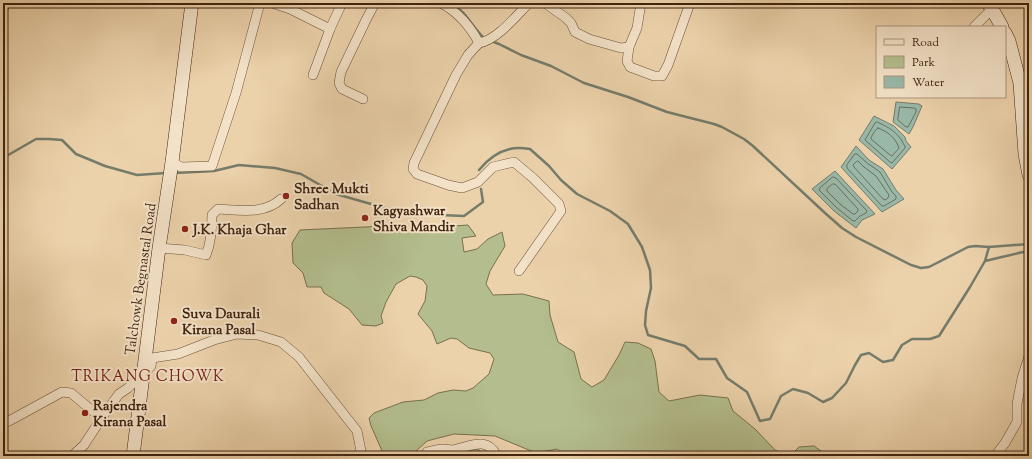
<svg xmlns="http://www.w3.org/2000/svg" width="1032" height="459" viewBox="0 0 1032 459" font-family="'Sorts Mill Goudy',serif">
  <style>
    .green { fill: #b3bd8d; stroke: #79704e }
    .water { fill: #99b8a8; stroke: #757c6b }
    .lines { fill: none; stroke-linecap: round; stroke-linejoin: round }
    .shore { stroke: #6c6e5c; stroke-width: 1 }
    .stream { stroke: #757c6b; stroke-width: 2.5 }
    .street-casing { stroke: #6a4f37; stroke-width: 10 }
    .secondary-casing { stroke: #3f2310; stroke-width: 14 }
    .street { stroke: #f3e2c8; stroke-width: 9 }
    .secondary { stroke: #f3e2c8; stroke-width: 13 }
    .poi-dot { fill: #8f2418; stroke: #f3e2c8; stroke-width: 1.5 }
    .labels { text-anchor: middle; stroke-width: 4; stroke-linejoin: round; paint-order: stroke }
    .poi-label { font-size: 14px; font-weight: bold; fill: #3f2310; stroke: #f3e2c8; text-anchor: start }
    .street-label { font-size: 14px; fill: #3f2310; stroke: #f3e2c8 }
    .neighbourhood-label { font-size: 15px; letter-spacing: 1px; fill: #7a1f14; stroke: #f3e2c8 }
  </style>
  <rect width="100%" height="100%" fill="#ecd2ab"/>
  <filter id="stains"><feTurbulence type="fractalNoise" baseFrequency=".005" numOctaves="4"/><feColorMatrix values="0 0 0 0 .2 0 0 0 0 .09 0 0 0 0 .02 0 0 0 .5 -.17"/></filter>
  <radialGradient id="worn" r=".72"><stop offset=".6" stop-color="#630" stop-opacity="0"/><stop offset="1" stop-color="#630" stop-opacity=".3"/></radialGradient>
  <g class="green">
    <path d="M468 225 476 236 462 238 464 252 477 249 488 239 502 232 505 246 490 271 486 284 493 295 523 294 549 301 550 315 558 342 574 352 581 379 592 387 604 380 619 355 625 342 638 343 651 349 655 361 659 392 669 401 700 395 728 398 733 411 755 429 775 450 787 456H565L557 449 536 453 495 436 454 434 427 441 416 451 405 456H389L383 453 371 426 369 418 374 413 403 402 424 400 438 393 453 390 466 391 473 388 489 374 494 359 490 353 469 348 457 339 451 338 437 344 432 331 418 314 425 301 427 286 423 280 416 277 410 276 396 284 386 302 381 316 383 323 376 326 362 325 349 309 324 293 321 287H307L303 273 293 263 292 243 300 230 386 226 427 233 440 227Z"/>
    <path d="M814 446 828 456H790L799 447Z"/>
    <path d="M477 449 489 456H436L438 454Z"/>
  </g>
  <g class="water">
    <path d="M896 102 919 104 922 106 913 127 909 134 893 122Z"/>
    <path d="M874 116 894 126 905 137 906 141 911 147 892 169 859 140Z"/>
    <path d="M856 146 869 160 883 169 896 190 904 199 882 212 841 167Z"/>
    <path d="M835 171 875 214 862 220 856 228 834 211 812 189Z"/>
  </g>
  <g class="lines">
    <g class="shore">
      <path d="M900 107 914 108 916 109V112L908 127H906L898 120Z"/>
      <path d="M877 122C886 126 894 130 900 138 902 140 903 144 905 146V148L892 163 890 162 865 140 875 123Z"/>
      <path d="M878 128C888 132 895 137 899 148L892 156 890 155 871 139C871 136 875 130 878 128Z"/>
      <path d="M855 154H857L867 163 880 172 892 192 896 196V199L884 206H882L847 168V165Z"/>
      <path d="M858 161 864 167 876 176 889 195 888 198 885 200 883 199 854 167 853 165 856 162Z"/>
      <path d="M833 177 836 178 867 211 866 213 860 216 855 221H853L837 208 819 190 820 188Z"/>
      <path d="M833 184H835L858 209V211L855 214H853L840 204 827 191V189Z"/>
    </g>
    <g class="stream">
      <path d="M451 3C466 11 472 27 484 38"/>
      <path d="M491 41 499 44 521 55 551 66 584 83 628 97 667 112 714 124 722 127 744 139 753 146 825 213 842 228 856 237 911 265 921 268 929 267 968 247 975 246 989 247"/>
      <path d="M3 158 36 139H49L62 140 76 154 105 166 137 175 166 173"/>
      <path d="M479 170C487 160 497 152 510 149 516 147 524 148 530 149L549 166 561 180 577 194 610 211 628 224 642 247 650 270 651 288 646 311 645 325 648 335 685 346 699 359H716L727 378 747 392 760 421 770 419 781 396 793 389 808 393 823 402 832 398 846 383 855 365 861 355 869 353 883 362 893 360 902 345 912 339H930L939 336 970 287 985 261 1023 252 1029 253"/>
      <path d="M175 173 214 171 239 165 275 168 301 174 336 194 385 208 416 214 464 216 483 202 481 189"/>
      <path d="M985 261 989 247 1029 244"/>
    </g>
    <g class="street-casing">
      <g id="street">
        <path d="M272 3 290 9 330 29"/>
        <path d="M441 3C458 12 470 26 479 43"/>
        <path d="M545 3 566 18 571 23 575 32 589 39 621 48 629 47"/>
        <path d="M641 3 637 28 629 47 627 61 630 67 654 76H662L668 65 690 3"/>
        <path d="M3 10 6 3"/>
        <path d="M974 27 992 9"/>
        <path d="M313 75 330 29 342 3"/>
        <path d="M1020 83 1029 74"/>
        <path d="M363 99 342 89 339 83 341 72 366 20 375 3"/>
        <path d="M172 162 181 167 212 166 236 93 260 3"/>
        <path d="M159 248 185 250 206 255C211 243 212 228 212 215L218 209C239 210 264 215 281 199"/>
        <path d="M519 271 561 211 559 204 533 178 514 162 493 167 478 182 462 188 448 185 417 174 413 169 414 163 456 75 468 55 479 43C497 40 516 16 529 3"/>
        <path d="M3 423 9 421 62 392 71 393 101 418"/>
        <path d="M72 456 84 445 103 416 119 394 128 388 151 366 152 358 178 354 214 340 237 334 258 335 281 342 299 357 357 431 362 456"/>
        <path d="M425 456 427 452C432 451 438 449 443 449 446 449 449 450 452 450 470 447 486 435 497 456"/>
        <path d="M995 456 1005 443 1017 422V404L1022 378 1029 356"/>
      </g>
    </g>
    <g class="secondary-casing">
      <g id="secondary">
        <path d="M988 3 992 9 1002 27"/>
        <path d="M1005 33 1009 41 1020 83 1025 154 1029 175"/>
        <path d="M133 456 159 248 172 162 192 3"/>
      </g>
    </g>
    <use href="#street" class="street"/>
    <use href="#secondary" class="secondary"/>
  </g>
  <g class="poi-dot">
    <circle cx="286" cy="196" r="4"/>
    <circle cx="365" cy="218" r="4"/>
    <circle cx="185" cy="229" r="4"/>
    <circle cx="174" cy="321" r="4"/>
    <circle cx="85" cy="413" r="4"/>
  </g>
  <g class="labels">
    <g class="poi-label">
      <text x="294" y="193">Shree Mukti<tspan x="294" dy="16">Sadhan</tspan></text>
      <text x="373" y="215">Kagyashwar<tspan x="373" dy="16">Shiva Mandir</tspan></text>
      <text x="193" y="234">J.K. Khaja Ghar</text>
      <text x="182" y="318">Suva Daurali<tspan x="182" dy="16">Kirana Pasal</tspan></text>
      <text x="93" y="410">Rajendra<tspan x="93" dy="16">Kirana Pasal</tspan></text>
    </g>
    <g class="street-label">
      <text transform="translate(140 279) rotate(-82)" y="5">Talchowk Begnastal Road</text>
    </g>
    <g class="neighbourhood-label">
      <text x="148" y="381">TRIKANG CHOWK</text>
    </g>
  </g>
  <rect width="1032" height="459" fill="none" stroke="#ecd2ab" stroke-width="16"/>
  <rect x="4" y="4" width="1024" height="451" fill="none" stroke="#3f2310" stroke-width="2"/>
  <rect x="8" y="8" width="1016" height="443" fill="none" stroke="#3f2310"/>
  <rect x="876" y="26" width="130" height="72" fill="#f3e2c8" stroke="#ab967e"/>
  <rect x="884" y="39" width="20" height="6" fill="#f3e2c8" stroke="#ab967e"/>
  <text x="912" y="46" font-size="12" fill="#3f2310">Road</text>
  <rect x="884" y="56" width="20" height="12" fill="#b3bd8d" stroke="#ab967e"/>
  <text x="912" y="66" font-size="12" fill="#3f2310">Park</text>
  <rect x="884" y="76" width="20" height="12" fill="#99b8a8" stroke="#ab967e"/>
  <text x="912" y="86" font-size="12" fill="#3f2310">Water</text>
  <rect width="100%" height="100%" filter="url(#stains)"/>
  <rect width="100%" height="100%" fill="url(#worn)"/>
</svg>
